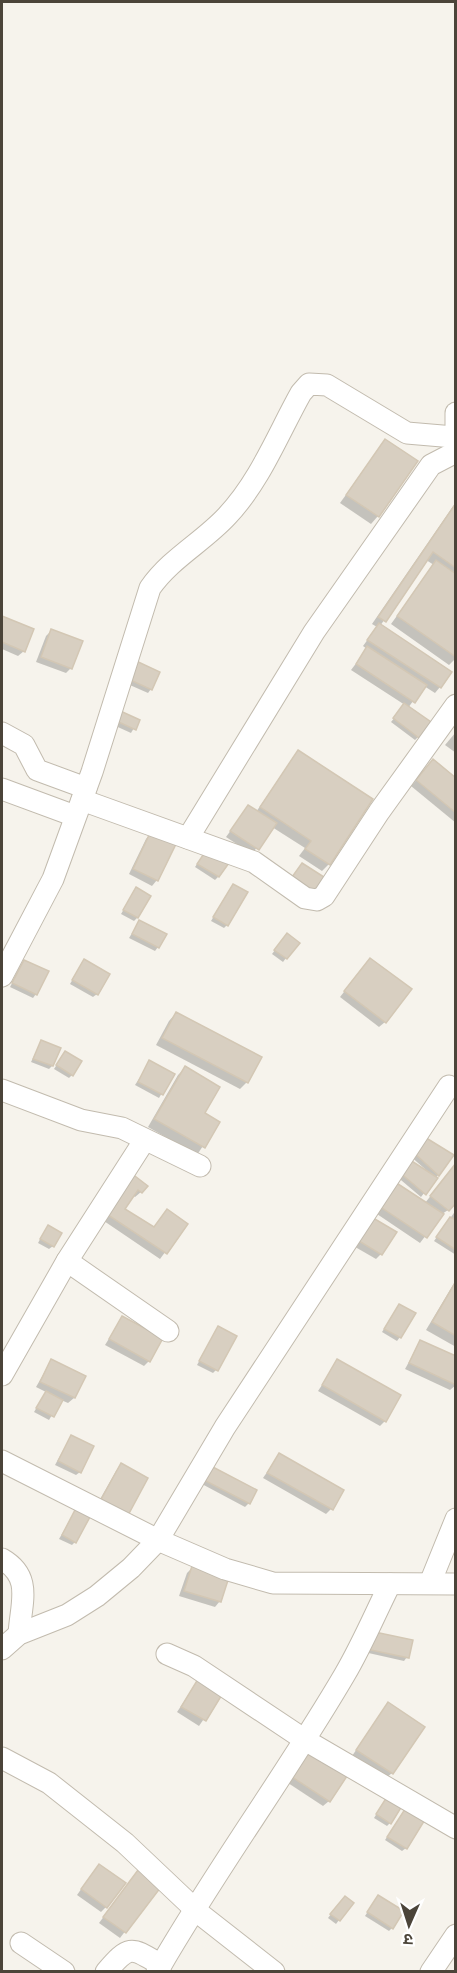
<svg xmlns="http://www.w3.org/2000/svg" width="457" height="1973" viewBox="0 0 457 1973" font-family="'Source Sans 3','Noto Sans Devanagari',sans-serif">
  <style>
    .shadow { fill: #0003 }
    .building { fill: #d8cfc1; stroke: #d3c7b4; stroke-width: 1.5 }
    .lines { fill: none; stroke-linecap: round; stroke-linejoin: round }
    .minor-casing { stroke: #c2bbae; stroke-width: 23 }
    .minor { stroke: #fff; stroke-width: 21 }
  </style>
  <rect width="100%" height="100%" fill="#f6f3ec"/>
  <g class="shadow">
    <path d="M385 441 378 516 371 524 340 503Z"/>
    <path d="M456 502V658L449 665 391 624 434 565 426 560 380 626 440 687 435 693 424 686 408 708 418 737 415 740 391 722 405 705 351 670 367 649 363 646 377 627 372 624Z"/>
    <path d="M2 617 32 630 24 651 18 656 2 649Z"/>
    <path d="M51 631 71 668 66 673 36 662 46 636Z"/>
    <path d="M134 662 151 689 148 693 123 682Z"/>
    <path d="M116 711 138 721 131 733 109 723Z"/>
    <path d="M456 732V753L445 745Z"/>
    <path d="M298 752 329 864 322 871 299 856 305 848 272 827 252 854 226 837 248 807 256 812Z"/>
    <path d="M428 767 456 780V823L411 786Z"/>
    <path d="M151 833 157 880 152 886 129 874 146 839Z"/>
    <path d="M203 855 218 877 215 880 195 867Z"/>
    <path d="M136 889 137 918 134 921 121 914Z"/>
    <path d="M230 889 227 925 224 928 211 921Z"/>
    <path d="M139 922 158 947 155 951 129 938Z"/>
    <path d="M284 938 286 958 283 962 272 954Z"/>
    <path d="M24 961 36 994 33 998 10 987Z"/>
    <path d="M81 965 97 994 93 997 70 984Z"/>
    <path d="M365 965 385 1022 379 1027 340 997Z"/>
    <path d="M176 1013 247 1082 240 1089 156 1045 169 1021Z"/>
    <path d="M41 1042 52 1066 49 1069 31 1062Z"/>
    <path d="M65 1052 72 1075 69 1078 54 1069Z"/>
    <path d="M150 1062 173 1074 159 1098 135 1085Z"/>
    <path d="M185 1068 203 1114 218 1123 197 1155 148 1127 178 1075Z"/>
    <path d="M420 1142 438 1175 421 1197 395 1175 425 1169 409 1155Z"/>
    <path d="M456 1164 448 1210 442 1214 420 1243 374 1212 390 1189 425 1203Z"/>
    <path d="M126 1180 141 1192 135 1197 132 1195 123 1209 153 1229 186 1224 160 1259 101 1219Z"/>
    <path d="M456 1210V1255L434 1241Z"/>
    <path d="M363 1222 381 1254 376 1259 350 1244Z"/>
    <path d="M45 1230 53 1246 49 1249 38 1243Z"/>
    <path d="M456 1280V1347L426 1330Z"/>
    <path d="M399 1306 400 1337 397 1341 382 1332Z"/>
    <path d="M122 1318 149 1361 144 1366 105 1345Z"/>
    <path d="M218 1328 216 1370 213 1373 197 1365Z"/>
    <path d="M420 1342 456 1385 450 1390 405 1369Z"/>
    <path d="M51 1361 84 1377 74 1398 68 1403 61 1400 49 1420 34 1412 46 1392 36 1387Z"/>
    <path d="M338 1361 385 1421 380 1426 318 1391Z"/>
    <path d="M71 1436 80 1472 76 1475 55 1465Z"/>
    <path d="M279 1455 331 1509 326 1514 263 1478Z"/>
    <path d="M121 1465 146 1479 94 1510 116 1471Z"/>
    <path d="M206 1470 249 1503 245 1507 200 1483Z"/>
    <path d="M76 1510 75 1542 72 1545 59 1539Z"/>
    <path d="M192 1568 220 1601 215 1607 179 1596 187 1573Z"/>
    <path d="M367 1636 407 1657 404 1661 364 1652Z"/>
    <path d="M198 1681 221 1694 199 1726 177 1712Z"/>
    <path d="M388 1704 392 1773 386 1778 352 1756Z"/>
    <path d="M305 1751 329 1801 323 1806 285 1781Z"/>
    <path d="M387 1797 390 1823 387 1826 374 1818Z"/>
    <path d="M407 1808 406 1848 402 1851 385 1840Z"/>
    <path d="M94 1871 106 1907 101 1912 77 1895Z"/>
    <path d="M133 1878 159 1887 120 1938 99 1923Z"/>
    <path d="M378 1896 392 1928 389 1931 365 1916Z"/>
    <path d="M341 1901 339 1920 336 1924 328 1918Z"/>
  </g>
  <g class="building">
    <path d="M385 439 418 461 379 517 346 495Z"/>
    <path d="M456 503V568L433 552 386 622 378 617Z"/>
    <path d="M436 560 456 574V657L397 616Z"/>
    <path d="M2 616 34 629 25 652 2 642Z"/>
    <path d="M379 623 452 672 441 688 367 640Z"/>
    <path d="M51 629 83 641 72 669 41 657Z"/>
    <path d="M367 646 427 685 415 703 356 664Z"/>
    <path d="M134 660 160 672 152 690 126 678Z"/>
    <path d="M404 703 431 722 419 738 393 718Z"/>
    <path d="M116 709 140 720 136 730 112 719Z"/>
    <path d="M298 750 373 799 330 865 305 849 311 841 260 807Z"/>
    <path d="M433 759 456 778V813L416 780Z"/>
    <path d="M248 805 277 823 259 850 230 831Z"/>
    <path d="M151 831 176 844 158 881 133 869Z"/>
    <path d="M207 849 229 863 219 877 197 864Z"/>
    <path d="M302 863 324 877 314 892 292 877Z"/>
    <path d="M233 884 248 892 228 926 213 917Z"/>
    <path d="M136 887 151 896 138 918 123 910Z"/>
    <path d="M139 920 167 934 159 948 132 934Z"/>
    <path d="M287 933 300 943 287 959 274 950Z"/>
    <path d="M370 958 412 989 386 1023 344 991Z"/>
    <path d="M84 959 110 974 98 995 72 980Z"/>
    <path d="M24 960 49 971 37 995 12 983Z"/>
    <path d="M176 1012 262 1057 248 1083 162 1038Z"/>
    <path d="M41 1040 61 1048 53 1066 33 1059Z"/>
    <path d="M65 1051 82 1061 73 1076 56 1065Z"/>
    <path d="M149 1060 175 1074 163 1095 138 1082Z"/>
    <path d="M185 1066 220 1087 205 1113 220 1122 205 1148 154 1119Z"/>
    <path d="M423 1136 454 1155 439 1176 412 1151Z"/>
    <path d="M407 1158 438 1178 426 1195 398 1171Z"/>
    <path d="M456 1163V1203L449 1211 430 1196Z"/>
    <path d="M131 1173 148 1186 142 1193 138 1190 125 1209 154 1227 167 1209 188 1224 167 1254 105 1213Z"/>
    <path d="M395 1182 444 1214 427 1238 379 1206Z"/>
    <path d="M368 1215 397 1232 382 1255 354 1238Z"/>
    <path d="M450 1217 456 1220V1250L436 1237Z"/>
    <path d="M48 1225 62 1233 54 1247 40 1239Z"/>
    <path d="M456 1281V1336L432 1322Z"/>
    <path d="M399 1304 416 1313 401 1338 384 1329Z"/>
    <path d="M122 1316 163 1338 150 1362 109 1339Z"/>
    <path d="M218 1326 237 1336 218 1371 199 1361Z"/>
    <path d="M420 1340 456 1356V1385L409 1363Z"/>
    <path d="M51 1359 86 1376 75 1398 40 1382Z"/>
    <path d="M337 1359 401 1395 386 1422 322 1385Z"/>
    <path d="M46 1391 63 1400 54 1417 36 1408Z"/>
    <path d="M71 1435 94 1446 81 1473 58 1461Z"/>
    <path d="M279 1453 344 1490 333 1510 267 1473Z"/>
    <path d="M121 1463 148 1478 126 1519 98 1505Z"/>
    <path d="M209 1465 257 1490 250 1504 202 1479Z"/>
    <path d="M76 1508 91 1515 76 1543 62 1535Z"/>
    <path d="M192 1566 229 1577 221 1602 184 1591Z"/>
    <path d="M370 1631 413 1640 409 1658 366 1649Z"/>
    <path d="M198 1679 223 1693 206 1721 181 1707Z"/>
    <path d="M388 1702 425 1727 393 1774 356 1750Z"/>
    <path d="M310 1743 351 1770 330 1802 289 1775Z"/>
    <path d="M390 1792 405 1801 391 1824 376 1814Z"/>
    <path d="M407 1806 426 1818 407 1849 387 1837Z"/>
    <path d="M99 1864 126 1883 107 1908 81 1889Z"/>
    <path d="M138 1870 161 1887 126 1933 103 1917Z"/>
    <path d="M378 1895 404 1911 393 1929 367 1912Z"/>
    <path d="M345 1896 354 1903 340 1921 330 1914Z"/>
  </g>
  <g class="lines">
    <g class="minor-casing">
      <g id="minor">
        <path d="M456 413V442"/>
        <path d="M2 733 24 745 37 770 86 788"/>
        <path d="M2 789 75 816"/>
        <path d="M82 800 254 862 305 898 317 900 324 896 379 812 456 705"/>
        <path d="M188 838 314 632 431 465 456 452"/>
        <path d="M2 976 53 879 92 772 150 588C171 558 203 542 227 516 260 481 278 434 301 393L309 384 327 385 407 433 454 437"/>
        <path d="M2 1090 81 1120 122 1128 200 1166"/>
        <path d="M67 1261 168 1331"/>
        <path d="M2 1375 67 1261 144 1141"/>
        <path d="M2 1461 158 1540 225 1569 273 1583 456 1584"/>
        <path d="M2 1559C33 1577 21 1602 19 1634"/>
        <path d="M430 1583 456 1519"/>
        <path d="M2 1649 19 1634 67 1615 97 1596 131 1568 158 1540 225 1427 449 1086"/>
        <path d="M167 1654 194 1666 305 1740 456 1828"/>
        <path d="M2 1758 49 1783 125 1843 200 1914 274 1972"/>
        <path d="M21 1943 64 1972"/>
        <path d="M106 1972C130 1944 131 1947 161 1965"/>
        <path d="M157 1972C216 1869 286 1775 345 1674 362 1645 375 1614 390 1584"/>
        <path d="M431 1972 456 1935"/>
      </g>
    </g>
    <use href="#minor" class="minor"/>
  </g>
  <rect width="457" height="1973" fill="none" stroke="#4b4439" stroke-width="6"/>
  <g transform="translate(409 1925) rotate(183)" stroke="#ffffff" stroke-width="4.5" paint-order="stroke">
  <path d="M0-4.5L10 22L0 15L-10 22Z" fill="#4b4439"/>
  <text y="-9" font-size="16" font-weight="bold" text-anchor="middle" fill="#4b4439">उ</text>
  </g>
</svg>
